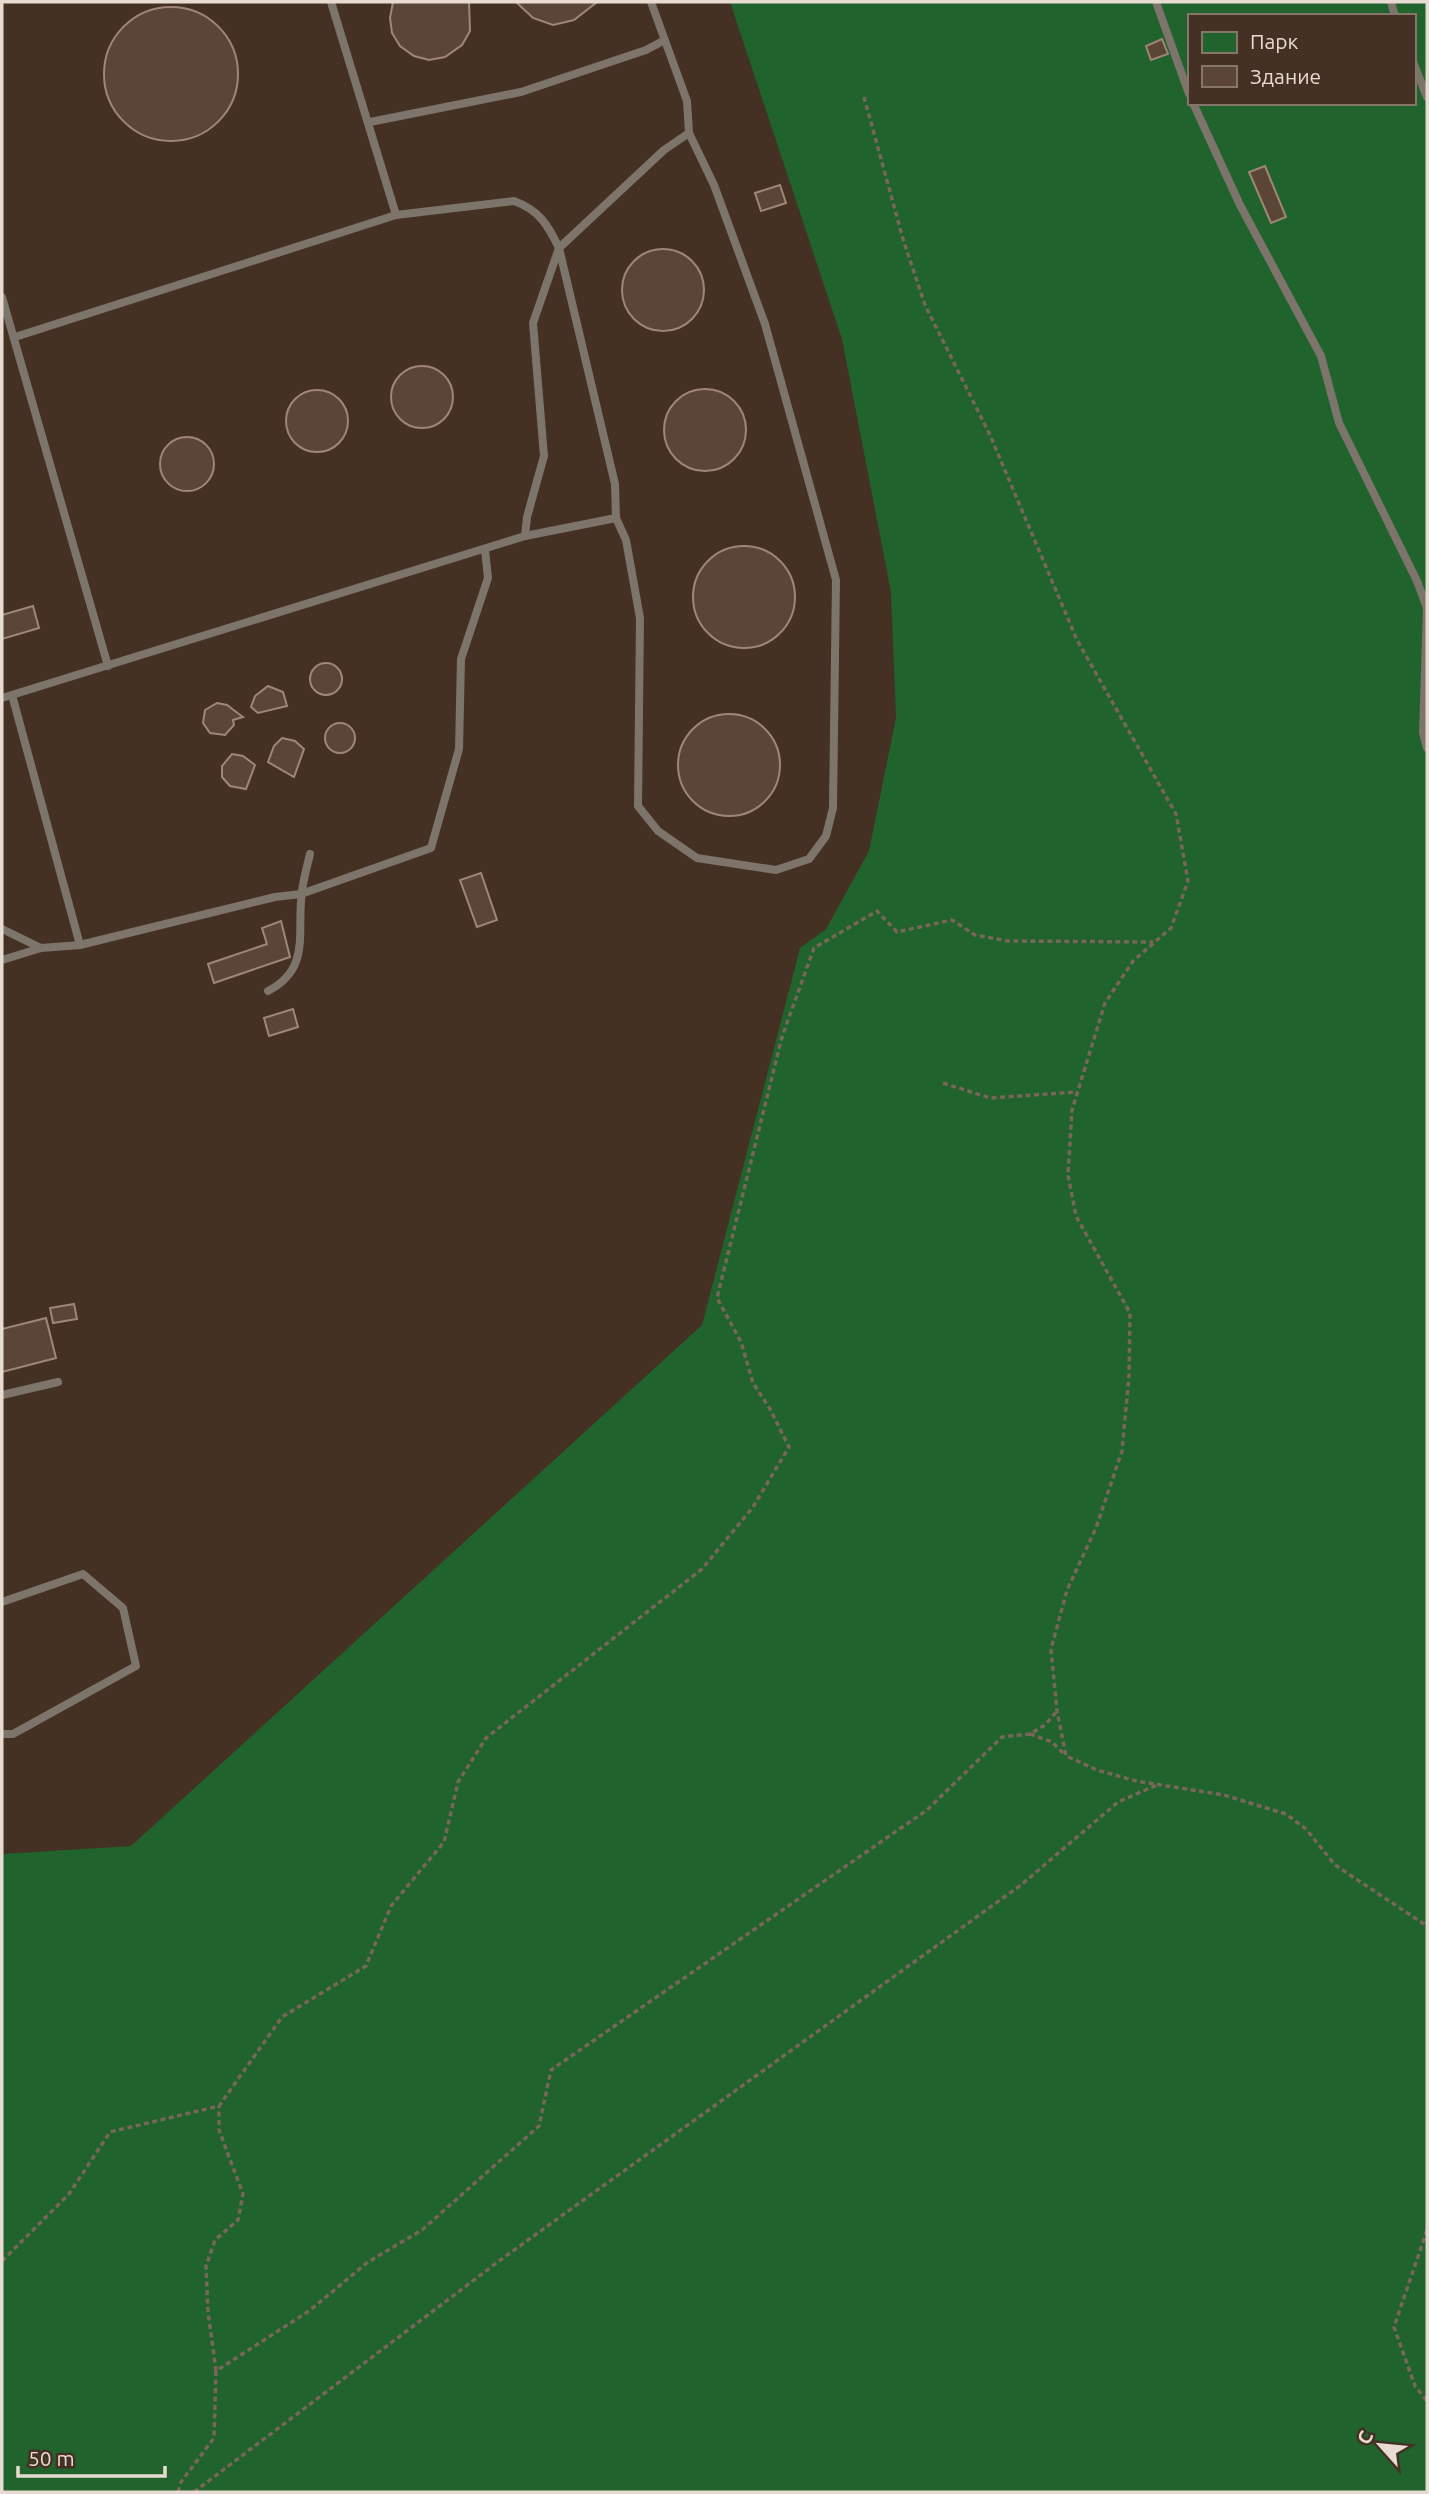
<svg xmlns="http://www.w3.org/2000/svg" width="1429" height="2494" viewBox="0 0 1429 2494" font-family="Ubuntu,sans-serif">
  <style>
    .green { fill: #20632c; fill-rule: evenodd }
    .building { fill: #5b4537; stroke: #9f8677; stroke-width: 2 }
    .lines { fill: none; stroke-linecap: round; stroke-linejoin: round }
    .path { stroke: #78665a; stroke-width: 3.5; stroke-dasharray: 5 3.5; stroke-linecap: butt }
    .service { stroke: #7d746c; stroke-width: 8 }
  </style>
  <rect width="100%" height="100%" fill="#453123"/>
  <path class="green" d="M730 2H1427V2492H2V1854L131 1846 702 1325 800 948 826 929 869 851 896 718 891 592 842 339ZM1189 16H1413V103H1189Z"/>
  <g class="building">
    <path d="M393 2H469L470 31 462 45 445 57 429 60 414 56 400 46 392 33 390 18Z"/>
    <path d="M516 2H597L574 20 553 25 533 18Z"/>
    <circle cx="171" cy="74" r="67"/>
    <path d="M1162 39 1168 54 1151 60 1146 46Z"/>
    <path d="M1265 166 1286 217 1271 223 1249 172Z"/>
    <path d="M780 185 786 203 761 211 755 193Z"/>
    <circle cx="663" cy="290" r="41"/>
    <circle cx="422" cy="397" r="31"/>
    <circle cx="705" cy="430" r="41"/>
    <circle cx="317" cy="421" r="31"/>
    <circle cx="187" cy="464" r="27"/>
    <circle cx="744" cy="597" r="51"/>
    <path d="M33 606 39 628 2 639V615Z"/>
    <circle cx="326" cy="679" r="16"/>
    <path d="M268 686 283 692 287 706 258 713 251 707 255 696Z"/>
    <path d="M217 703 227 705 243 717 233 720 234 725 225 735 210 733 203 723 205 710Z"/>
    <circle cx="729" cy="765" r="51"/>
    <circle cx="340" cy="738" r="15"/>
    <path d="M282 738 295 741 304 749 294 777 268 762 274 746Z"/>
    <path d="M232 754 243 756 255 765 246 789 230 786 222 777V766Z"/>
    <path d="M481 873 497 920 477 927 460 880Z"/>
    <path d="M281 921 290 957 214 983 208 964 267 944 262 928Z"/>
    <path d="M293 1009 298 1027 269 1036 264 1018Z"/>
    <path d="M74 1304 77 1319 53 1323 50 1308Z"/>
    <path d="M46 1318 56 1358 2 1372V1329Z"/>
  </g>
  <g class="lines">
    <g class="path">
      <path d="M864 97 903 239 925 305 990 435 1077 640 1176 814 1188 881 1171 928 1133 961 1105 1003 1072 1110 1068 1175 1076 1216 1130 1313 1129 1376 1122 1451 1096 1528 1067 1590 1051 1649 1057 1711 1066 1756 1097 1770 1136 1781 1224 1795 1286 1814 1306 1829 1335 1865 1427 1926"/>
      <path d="M943 1083 990 1098 1077 1092"/>
      <path d="M1030 1734 1052 1742 1065 1755"/>
      <path d="M1427 2230 1394 2327 1415 2386 1427 2401"/>
      <path d="M2 2261 69 2194 110 2132 219 2106 282 2017 366 1966 391 1906 444 1842 458 1782 486 1738 702 1569 753 1507 789 1447 770 1409 753 1383 741 1342 717 1298 782 1037 814 948 877 911 897 932 952 920 975 935 1008 941 1153 942"/>
      <path d="M216 2371 208 2312 206 2266 215 2240 238 2220 243 2194 219 2130V2106"/>
      <path d="M178 2492 181 2482 214 2438 216 2371 309 2311 368 2262 422 2230 539 2126 551 2070 927 1810 1002 1737 1030 1734 1045 1725 1057 1711"/>
      <path d="M194 2492 503 2258 1021 1885 1118 1802 1159 1784"/>
    </g>
    <g class="service">
      <path d="M331 2 396 215"/>
      <path d="M1156 2 1189 94"/>
      <path d="M1391 2 1395 16"/>
      <path d="M1413 62 1427 97"/>
      <path d="M1193 103 1240 205 1321 356 1339 423 1417 581 1427 608 1423 733 1427 748"/>
      <path d="M370 122 521 92 646 50 663 41"/>
      <path d="M2 297 108 666"/>
      <path d="M15 337 396 215 514 201C539 210 548 225 559 248L615 484 616 518 626 540 640 618 638 806 658 831 697 858 776 870 809 859 826 836 833 808 836 580 765 324 714 185 689 133 687 101 651 2"/>
      <path d="M525 536 527 517 544 456 533 323 559 248 664 150 689 133"/>
      <path d="M12 695 80 945"/>
      <path d="M2 698 525 536 616 518"/>
      <path d="M2 929 41 948"/>
      <path d="M2 960 41 948 80 945 275 897 301 894 431 848 459 749 461 659 488 578 485 550"/>
      <path d="M268 991C312 968 296 932 302 892 303 880 307 867 310 854"/>
      <path d="M2 1395 58 1382"/>
      <path d="M2 1602 83 1574 123 1608 136 1666 13 1734H2"/>
    </g>
  </g>
  <rect width="1429" height="2494" fill="none" stroke="#e8dbd2" stroke-width="7"/>
  <rect x="1188" y="14" width="228" height="91" fill="#453123" stroke="#867569" stroke-width="2"/>
  <rect x="1202" y="32" width="35" height="21" fill="#20632c" stroke="#867569" stroke-width="2"/>
  <text x="1250" y="49" font-size="21" fill="#e8dbd2">Парк</text>
  <rect x="1202" y="66" width="35" height="21" fill="#5b4537" stroke="#867569" stroke-width="2"/>
  <text x="1250" y="84" font-size="21" fill="#e8dbd2">Здание</text>
  <g transform="translate(1380 2445) rotate(297)" stroke="#453123" stroke-width="5" paint-order="stroke">
  <path d="M0-5L12 26L0 18L-12 26Z" fill="#e8dbd2"/>
  <text y="-10" font-size="19" font-weight="bold" text-anchor="middle" fill="#e8dbd2">С</text>
  </g>
  <path d="M18 2466v10h147v-10" fill="none" stroke="#e8dbd2" stroke-width="3.5"/>
  <text x="28" y="2466" font-size="21" fill="#e8dbd2" stroke="#453123" stroke-width="5" paint-order="stroke">50 m</text>
</svg>
